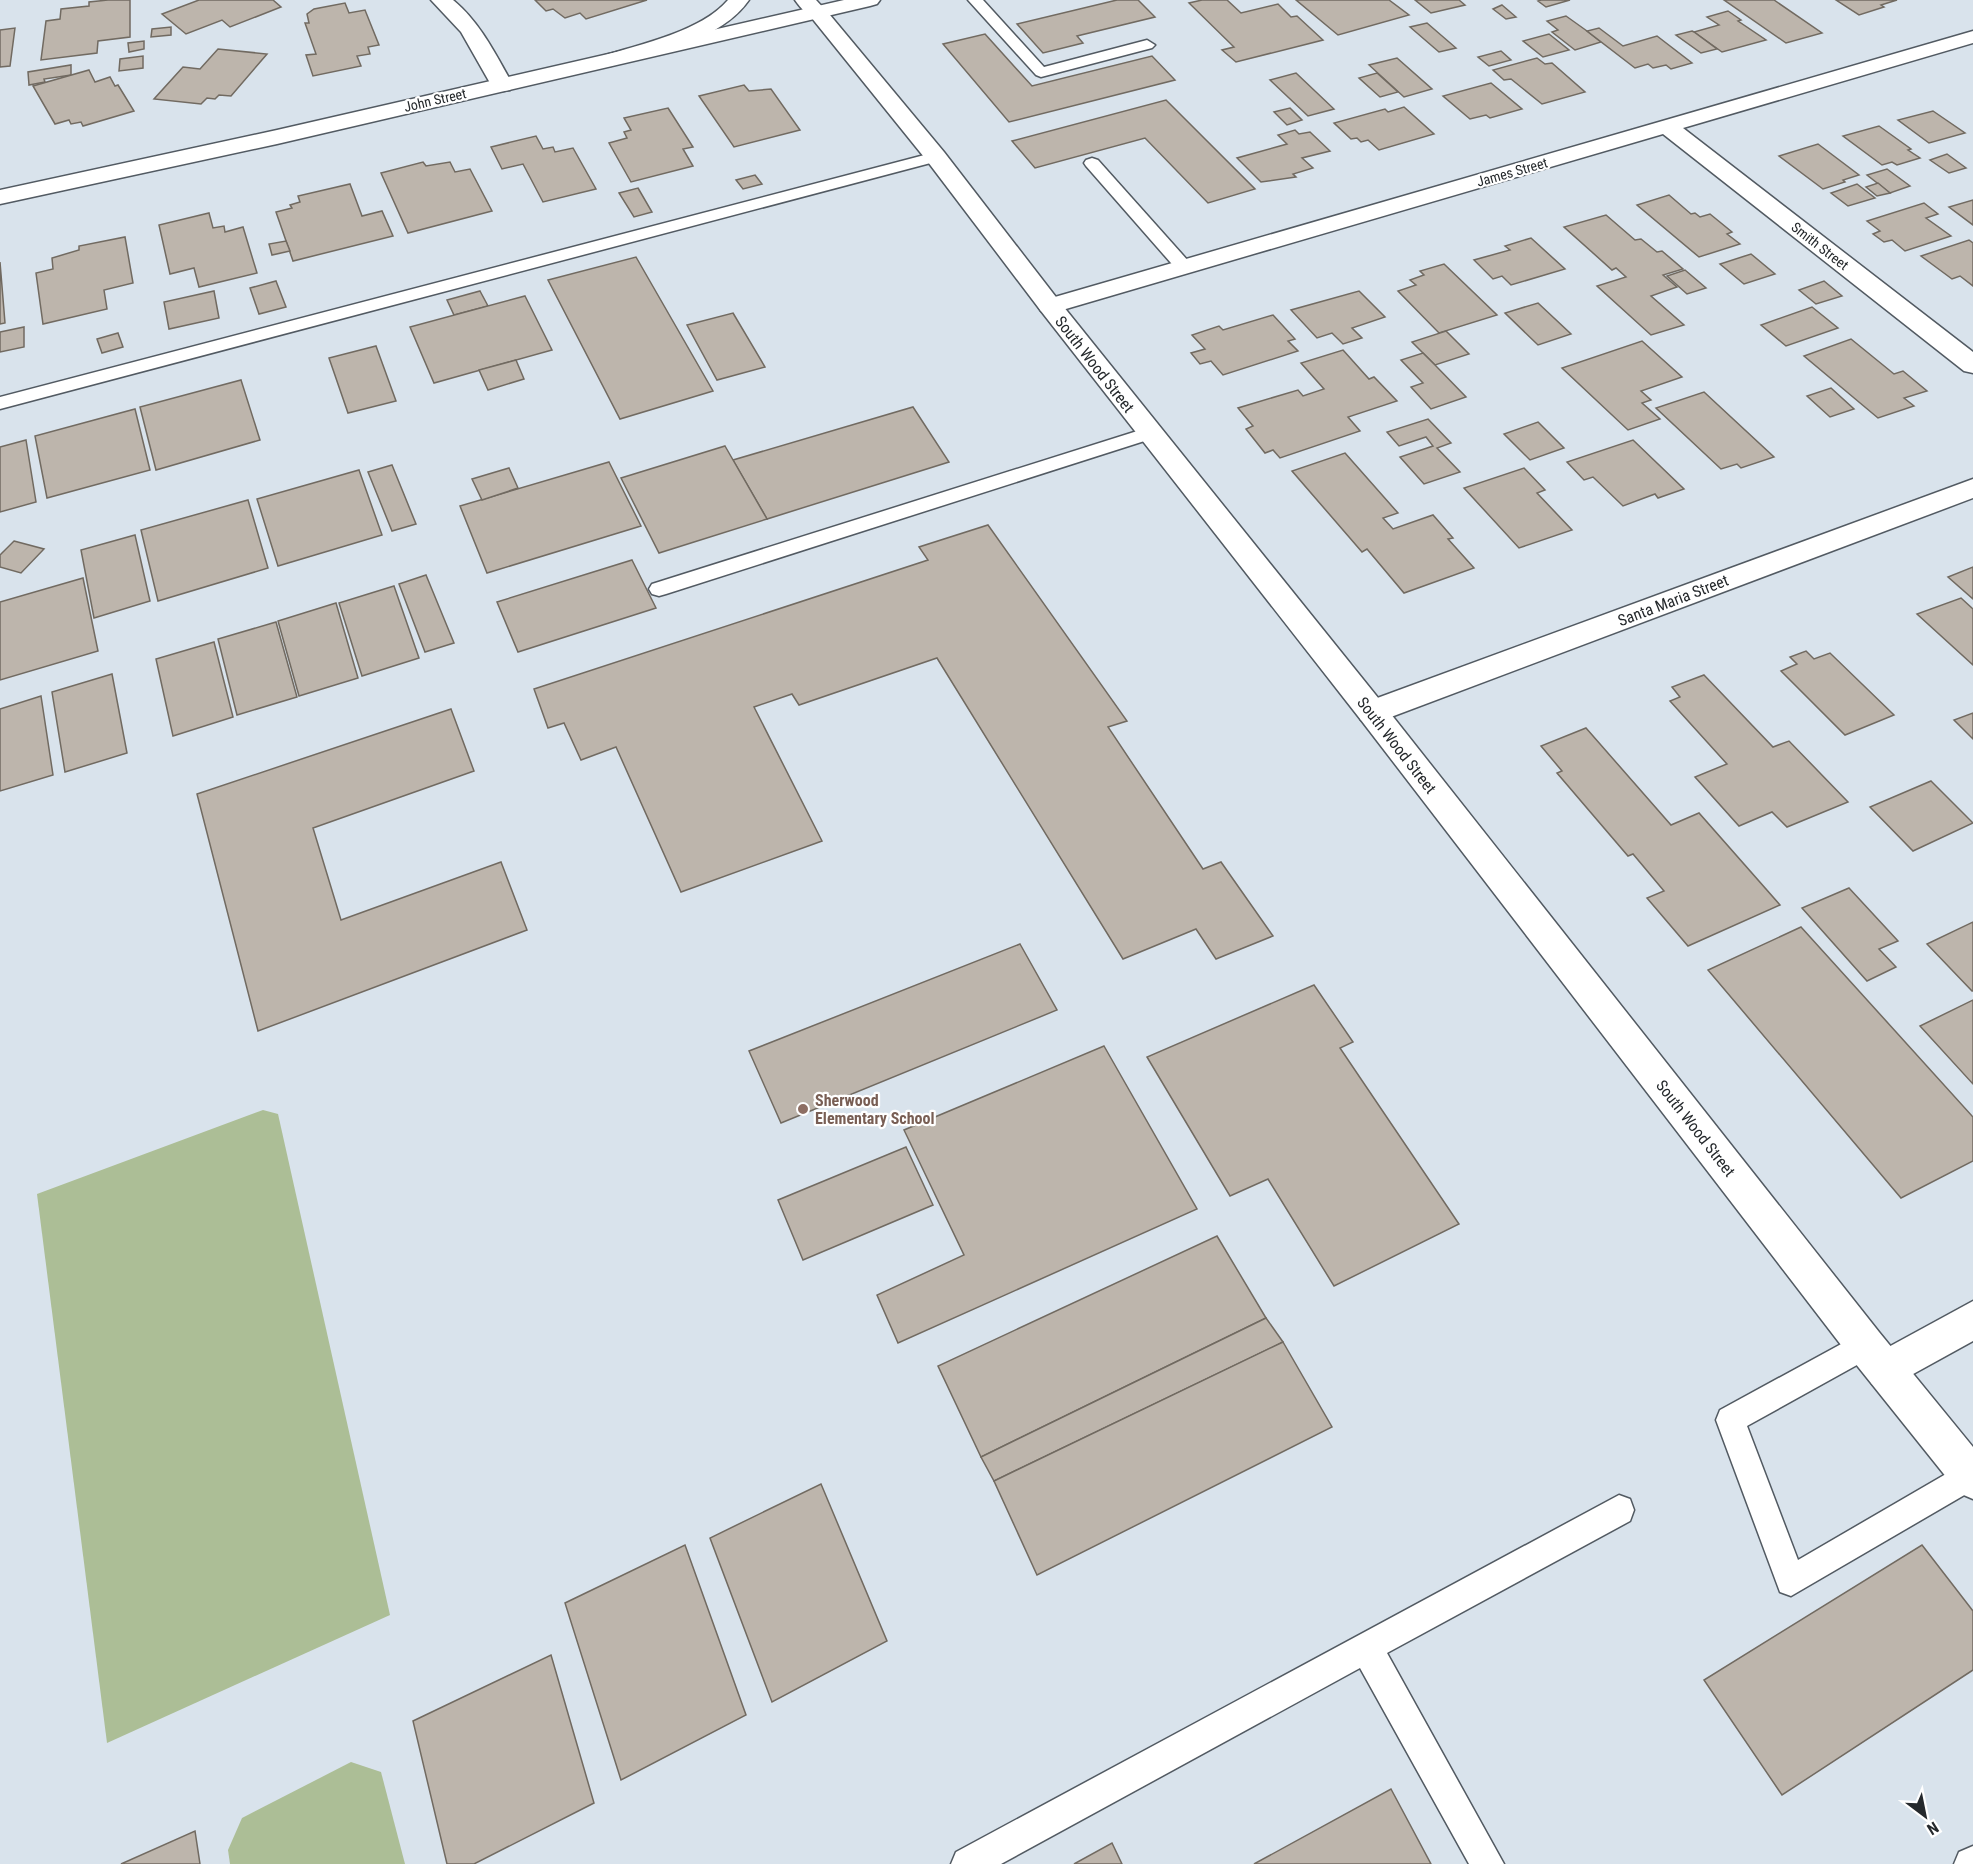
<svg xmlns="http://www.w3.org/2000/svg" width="1973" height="1864" viewBox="0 0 1973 1864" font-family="'Roboto Condensed',sans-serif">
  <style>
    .green { fill: #acbe96 }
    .building { fill: #bdb5ac; stroke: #716a61; stroke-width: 1.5 }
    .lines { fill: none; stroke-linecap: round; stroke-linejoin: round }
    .service-casing { stroke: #525a62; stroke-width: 3 }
    .minor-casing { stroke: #525a62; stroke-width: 3 }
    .tertiary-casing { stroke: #525a62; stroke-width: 3 }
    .secondary-casing { stroke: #525a62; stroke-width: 3 }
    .motorway-casing { stroke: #525a62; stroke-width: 3 }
    .service { fill: #fff; fill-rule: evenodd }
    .minor { fill: #fff; fill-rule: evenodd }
    .tertiary { fill: #fff; fill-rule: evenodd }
    .secondary { fill: #fff; fill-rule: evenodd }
    .motorway { fill: #fff; fill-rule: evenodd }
    .education-dot { fill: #8d6e63; stroke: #fff; stroke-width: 2 }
    .labels { text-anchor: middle; stroke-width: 4.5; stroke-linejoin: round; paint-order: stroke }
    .far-street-label { font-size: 14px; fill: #25292c; stroke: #fff }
    .street-label { font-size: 16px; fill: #25292c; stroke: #fff }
    .education-label { font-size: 16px; font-weight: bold; fill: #785e54; stroke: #fff; text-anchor: start }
  </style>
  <rect width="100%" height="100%" fill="#d9e3ec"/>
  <g class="green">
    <path d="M263 1110 278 1114 390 1615 107 1743 37 1194Z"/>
    <path d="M351 1762 381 1772 405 1864H230L228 1850 242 1818Z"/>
  </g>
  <g class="building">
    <path d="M108 0H130V37L98 41 97 53 41 60 46 21 60 19 61 9 89 6V2Z"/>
    <path d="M199 0H273L281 7 230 27 222 20 186 34 162 14Z"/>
    <path d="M535 0H647L586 19 580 13 565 18 553 9 546 11Z"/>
    <path d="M1117 0H1138L1155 17 1077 36 1083 43 1043 53 1017 24Z"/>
    <path d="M1202 0H1227L1241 13 1278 4 1291 17 1297 16 1323 40 1236 62 1222 50 1234 47 1189 3Z"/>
    <path d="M1296 0H1389L1409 15 1338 35Z"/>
    <path d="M1415 0H1459L1465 5 1431 13Z"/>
    <path d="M1541 0H1570L1546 7 1538 1Z"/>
    <path d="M1724 0H1774L1822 33 1786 43Z"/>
    <path d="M1836 0H1897L1881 5 1884 7 1859 15Z"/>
    <path d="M345 3 349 13 365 10 379 45 368 47 370 54 357 56 361 66 313 76 306 55 316 54 305 23H309L307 14 314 9Z"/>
    <path d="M1502 5 1516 17 1506 19 1493 9Z"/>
    <path d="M1728 11 1741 20 1738 21 1766 40 1722 52 1694 32 1719 25 1707 17Z"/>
    <path d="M1566 16 1587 31 1601 42 1575 50 1552 32 1558 30 1547 21Z"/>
    <path d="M1427 23 1456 48 1439 52 1410 27Z"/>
    <path d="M171 27V35L151 37 152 29Z"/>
    <path d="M15 28 10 66 0 67V30Z"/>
    <path d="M1599 28 1623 46 1657 36 1692 63 1671 69 1666 65 1653 68 1648 64 1635 68 1587 31Z"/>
    <path d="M1692 31 1694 32 1717 49 1701 53 1676 35Z"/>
    <path d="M985 34 1032 86 1152 56 1175 80 1009 122 943 44Z"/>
    <path d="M1549 34 1569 50 1543 57 1523 41Z"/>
    <path d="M144 41V49L129 52 128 43Z"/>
    <path d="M218 49 267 54 231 96 219 95 215 99 207 98 201 104 154 99 183 67 200 69Z"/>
    <path d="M1501 51 1511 60 1489 66 1478 57Z"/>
    <path d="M143 56V68L119 71 120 59Z"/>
    <path d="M1397 58 1432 89 1404 97 1369 65Z"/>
    <path d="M1537 58 1545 64 1552 63 1585 92 1542 104 1511 79 1504 80 1493 70Z"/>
    <path d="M71 65V75L44 79 45 82 29 85 28 72Z"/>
    <path d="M89 70 95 82 110 77 115 86 118 85 134 111 83 126 81 122 71 124 69 120 55 124 33 86Z"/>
    <path d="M1296 73 1334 109 1308 116 1270 80Z"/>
    <path d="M1377 73 1398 92 1380 97 1359 78Z"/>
    <path d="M1491 83 1522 109 1490 118 1486 115 1470 119 1443 96Z"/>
    <path d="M744 85 749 91 771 89 800 130 734 147 699 96Z"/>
    <path d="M1166 100 1255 189 1208 203 1145 138 1035 168 1012 141Z"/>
    <path d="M1404 107 1434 134 1379 150 1368 140 1361 142 1357 138 1351 139 1334 123 1385 109 1388 112Z"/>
    <path d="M668 108 693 147 683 149 693 166 631 182 609 143 627 138 624 132 631 130 624 118Z"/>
    <path d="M1290 108 1302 120 1287 125 1274 112Z"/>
    <path d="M1933 111 1965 133 1929 143 1898 120Z"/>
    <path d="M1879 126 1911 149 1908 150 1920 158 1897 165 1892 162 1882 165 1843 136Z"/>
    <path d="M1295 130 1299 134 1310 132 1330 151 1302 158 1313 168 1293 174 1296 177 1261 182 1237 158 1287 144 1278 135Z"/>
    <path d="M536 136 543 149 553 147 555 152 573 148 596 189 543 202 523 164 502 169 491 147Z"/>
    <path d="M1818 144 1859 175 1843 180 1845 182 1823 189 1779 156Z"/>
    <path d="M1947 154 1966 168 1949 173 1930 160Z"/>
    <path d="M423 162 426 166 450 162 455 172 470 169 492 211 408 233 381 173Z"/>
    <path d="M1887 169 1910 186 1890 193 1867 175Z"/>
    <path d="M755 175 762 184 743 189 736 180Z"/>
    <path d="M1878 183 1890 193 1877 196 1866 187Z"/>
    <path d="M350 184 362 216 382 211 393 236 293 261 276 212 292 208 290 205 300 202 298 196Z"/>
    <path d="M1857 184 1875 198 1848 206 1831 193Z"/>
    <path d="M638 188 652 212 634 217 619 193Z"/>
    <path d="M1669 195 1691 214 1695 213 1700 217 1710 214 1732 232 1727 234 1740 244 1699 257 1637 205Z"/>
    <path d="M1973 200V225L1949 207Z"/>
    <path d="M1924 203 1938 214 1926 218 1951 236 1905 251 1892 240 1884 242 1873 234 1880 231 1867 221Z"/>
    <path d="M209 213 213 228 224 226 225 232 243 227 257 273 199 287 194 268 170 274 159 225Z"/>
    <path d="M1606 215 1635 240 1641 239 1657 252 1662 251 1683 269 1663 275 1677 287 1651 296 1684 325 1651 335 1597 286 1626 277 1616 268 1612 270 1564 227Z"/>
    <path d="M125 237 133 283 104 290 107 309 43 324 36 273 53 269 52 258 79 250V246Z"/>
    <path d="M1531 238 1565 269 1511 285 1502 276 1493 279 1474 260 1510 250 1505 246Z"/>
    <path d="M1969 240 1973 243V286L1960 276 1952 279 1921 256Z"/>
    <path d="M286 241 290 251 272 255 269 244Z"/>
    <path d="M1751 254 1775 274 1744 284 1720 264Z"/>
    <path d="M636 257 713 391 620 419 548 280Z"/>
    <path d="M0 262 5 323 0 324Z"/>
    <path d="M1444 264 1497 315 1439 333 1398 291 1416 285 1410 280 1424 275 1420 271Z"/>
    <path d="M1685 270 1706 288 1687 294 1667 276Z"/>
    <path d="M276 281 286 307 259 314 250 288Z"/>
    <path d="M1824 281 1842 296 1816 304 1799 290Z"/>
    <path d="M214 291 219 318 169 329 164 302Z"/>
    <path d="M480 291 488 306 454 315 447 300Z"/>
    <path d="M1359 291 1385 317 1352 328 1362 338 1343 344 1332 333 1317 338 1291 310Z"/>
    <path d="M525 296 552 350 434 383 410 327Z"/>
    <path d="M1538 303 1571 334 1538 345 1505 313Z"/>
    <path d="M1812 307 1838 328 1786 346 1761 325Z"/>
    <path d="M733 313 765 367 717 380 687 325Z"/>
    <path d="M1273 315 1295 339 1288 341 1298 351 1223 375 1211 361 1200 364 1191 353 1205 349 1192 335 1219 326 1223 330Z"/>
    <path d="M24 327V347L0 352V332Z"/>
    <path d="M1446 331 1469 354 1435 365 1412 342Z"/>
    <path d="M118 333 123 347 102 353 97 339Z"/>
    <path d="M1851 339 1894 374 1903 371 1927 391 1904 398 1914 406 1878 418 1804 356Z"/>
    <path d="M1642 341 1682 377 1641 391 1651 400 1642 403 1660 419 1628 430 1562 368Z"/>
    <path d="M376 346 396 401 348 413 329 358Z"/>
    <path d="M1343 350 1369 379 1374 377 1397 401 1348 417 1360 431 1280 458 1273 450 1265 453 1246 429 1253 426 1238 408 1298 390 1303 396 1324 389 1301 363Z"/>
    <path d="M1423 353 1435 365 1466 397 1431 409 1411 387 1423 383 1401 360Z"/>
    <path d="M516 360 524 379 488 390 479 370Z"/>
    <path d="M241 380 260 440 156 470 140 407Z"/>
    <path d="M1831 388 1854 409 1830 417 1807 396Z"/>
    <path d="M1704 392 1774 457 1741 468 1737 464 1721 469 1656 408Z"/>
    <path d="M913 407 949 462 767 519 733 460Z"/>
    <path d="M135 409 150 470 47 498 35 436Z"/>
    <path d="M1428 419 1451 443 1437 448 1460 472 1424 484 1400 457 1433 446 1426 437 1399 446 1387 432Z"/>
    <path d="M1538 422 1564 448 1530 460 1504 434Z"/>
    <path d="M26 440 36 502 0 512V447Z"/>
    <path d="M1633 440 1684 489 1658 498 1655 494 1623 506 1593 477 1584 480 1567 462Z"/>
    <path d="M725 446 767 519 659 553 621 478Z"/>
    <path d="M1345 453 1398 513 1383 518 1393 529 1433 515 1453 538 1448 539 1474 568 1404 593 1367 549 1362 552 1292 471Z"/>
    <path d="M609 462 641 526 487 573 460 506Z"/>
    <path d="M392 465 416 524 392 531 368 472Z"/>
    <path d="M509 468 518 488 482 500 472 479Z"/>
    <path d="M1524 468 1545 490 1537 493 1572 530 1519 548 1464 488Z"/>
    <path d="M359 470 382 535 278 566 257 499Z"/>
    <path d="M248 500 268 568 158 601 141 530Z"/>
    <path d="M988 525 1127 721 1108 727 1203 869 1221 862 1273 936 1216 959 1196 929 1123 959 937 658 799 705 792 694 754 707 822 841 681 892 616 747 581 760 564 723 548 728 534 689 928 560 919 547Z"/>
    <path d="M135 535 150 601 94 618 81 550Z"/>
    <path d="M14 541 44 549 21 573 0 567V555Z"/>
    <path d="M632 560 656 608 518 652 497 602Z"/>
    <path d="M1973 567V599L1948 577Z"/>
    <path d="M426 575 454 643 425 652 399 584Z"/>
    <path d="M83 578 98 651 0 680V602Z"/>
    <path d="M394 586 419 658 362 676 339 603Z"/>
    <path d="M1961 598 1973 609V665L1917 614Z"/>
    <path d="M336 603 358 678 299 696 278 621Z"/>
    <path d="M276 622 297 697 237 715 218 639Z"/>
    <path d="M214 642 233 717 173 736 156 659Z"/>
    <path d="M1806 651 1814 659 1830 653 1894 715 1845 735 1781 671 1797 664 1790 657Z"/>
    <path d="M112 674 127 753 65 772 52 692Z"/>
    <path d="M1704 675 1773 747 1789 741 1848 802 1787 827 1772 812 1739 826 1695 777 1727 764 1670 701 1680 697 1672 687Z"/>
    <path d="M41 696 53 775 0 791V709Z"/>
    <path d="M451 709 474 771 313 828 341 920 501 862 527 930 258 1031 197 794Z"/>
    <path d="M1973 713V739L1954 720Z"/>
    <path d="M1586 728 1671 825 1699 813 1780 905 1688 946 1647 898 1664 891 1633 854 1628 856 1557 773 1562 771 1541 746Z"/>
    <path d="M1931 781 1973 823 1913 851 1870 807Z"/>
    <path d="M1849 888 1898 941 1879 949 1896 967 1867 981 1802 908Z"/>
    <path d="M1973 922V991H1972L1927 944Z"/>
    <path d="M1801 927 1973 1117V1161L1901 1198 1708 970Z"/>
    <path d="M1020 944 1057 1010 781 1123 749 1051Z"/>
    <path d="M1314 985 1353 1042 1340 1048 1459 1224 1334 1286 1268 1179 1230 1196 1147 1057Z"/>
    <path d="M1973 1000V1084L1920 1026Z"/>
    <path d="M1104 1046 1197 1209 898 1343 877 1295 964 1255 904 1130Z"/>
    <path d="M906 1147 933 1205 803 1260 778 1200Z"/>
    <path d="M1217 1236 1266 1318 981 1457 938 1366Z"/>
    <path d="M1266 1318 1283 1342 994 1481 981 1457Z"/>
    <path d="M1283 1342 1332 1427 1037 1575 994 1481Z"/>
    <path d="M821 1484 887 1641 772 1702 710 1538Z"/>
    <path d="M685 1545 746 1715 621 1780 565 1603Z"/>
    <path d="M1922 1545 1973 1611V1670L1782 1795 1704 1680Z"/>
    <path d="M551 1655 594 1803 474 1864H447L413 1721Z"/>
    <path d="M1391 1789 1431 1864H1254Z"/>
    <path d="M195 1831 200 1864H121Z"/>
    <path d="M1112 1843 1122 1864H1074Z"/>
  </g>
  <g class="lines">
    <g class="service-casing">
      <g id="service">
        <path d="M968 0H983L1044 67 1147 40 1155 45 1152 48 1041 77 1036 75Z"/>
        <path d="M936 152 944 157 942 160 0 409V397Z"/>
        <path d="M1092 158 1098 160 1190 263 1193 267 1190 271H1178L1086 166 1084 163 1086 160Z"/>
        <path d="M1150 427 1157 429 1159 433 1157 437 666 594 659 596 652 594 649 589 652 584Z"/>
        <path d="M1865 1331 1875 1335 1879 1345 1875 1355 1747 1426 1798 1560 1970 1460 1973 1461V1490L1791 1596 1780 1592 1716 1420 1720 1410Z"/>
        <path d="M1619 1495 1630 1499 1634 1510 1630 1521 1387 1653 1504 1864H1469L1360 1668 1001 1864H951L956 1852Z"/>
        <path d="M1973 1846V1864H1954L1959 1852Z"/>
      </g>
    </g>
    <g class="minor-casing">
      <g id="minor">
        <path d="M431 0H453C480 22 496 55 513 85L510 90 502 91 494 90 461 32Z"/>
        <path d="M1973 31V43L1683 128 1973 352V373L1964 371 1663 134 1059 311 1050 314 1041 311 1038 306 1041 301Z"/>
        <path d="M1973 479V498L1383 720 1372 723 1361 720 1357 712 1361 704Z"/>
        <path d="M1973 1301V1341L1886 1389 1872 1384 1866 1370 1872 1356Z"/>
      </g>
    </g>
    <g class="tertiary-casing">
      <path id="tertiary" d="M818 7 825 9 944 152 1059 301 1383 704 1879 1332 1973 1447V1499L1959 1493 1851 1358 1361 720 1041 311 928 162 811 17 808 13 811 9Z"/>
    </g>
    <g class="secondary-casing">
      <path id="secondary" d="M844 0H880L877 4 870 6 277 144 0 204V190L277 130Z"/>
    </g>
    <g class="motorway-casing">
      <g id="motorway">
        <path d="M728 0H749C721 40 661 51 617 64L610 66 603 64 600 60 603 56C641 44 702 31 728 0Z"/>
        <path d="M795 0H816L828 13 825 17C811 21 803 11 795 0Z"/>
      </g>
    </g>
    <use href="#service" class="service"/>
    <use href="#minor" class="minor"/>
    <use href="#tertiary" class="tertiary"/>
    <use href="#secondary" class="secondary"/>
    <use href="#motorway" class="motorway"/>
  </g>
  <circle class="education-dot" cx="803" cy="1109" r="6"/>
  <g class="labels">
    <g class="far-street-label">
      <text transform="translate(435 100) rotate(-13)" y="5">John Street</text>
      <text transform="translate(1512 172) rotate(-16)" y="5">James Street</text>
      <text transform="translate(1820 246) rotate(38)" y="5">Smith Street</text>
    </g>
    <g class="street-label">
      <text transform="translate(1095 364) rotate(52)" y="6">South Wood Street</text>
      <text transform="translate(1673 600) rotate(-21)" y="6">Santa Maria Street</text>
      <text transform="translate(1397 745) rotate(52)" y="6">South Wood Street</text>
      <text transform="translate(1696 1128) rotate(52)" y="6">South Wood Street</text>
    </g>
    <g class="education-label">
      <text x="815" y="1106">Sherwood<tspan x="815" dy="18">Elementary School</tspan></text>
    </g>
  </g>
  <g transform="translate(1925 1816) rotate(148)" stroke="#ffffff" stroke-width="4.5" paint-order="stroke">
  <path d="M0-4.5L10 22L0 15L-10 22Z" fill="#25292c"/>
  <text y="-9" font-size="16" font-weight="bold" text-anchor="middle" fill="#25292c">N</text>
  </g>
</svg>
